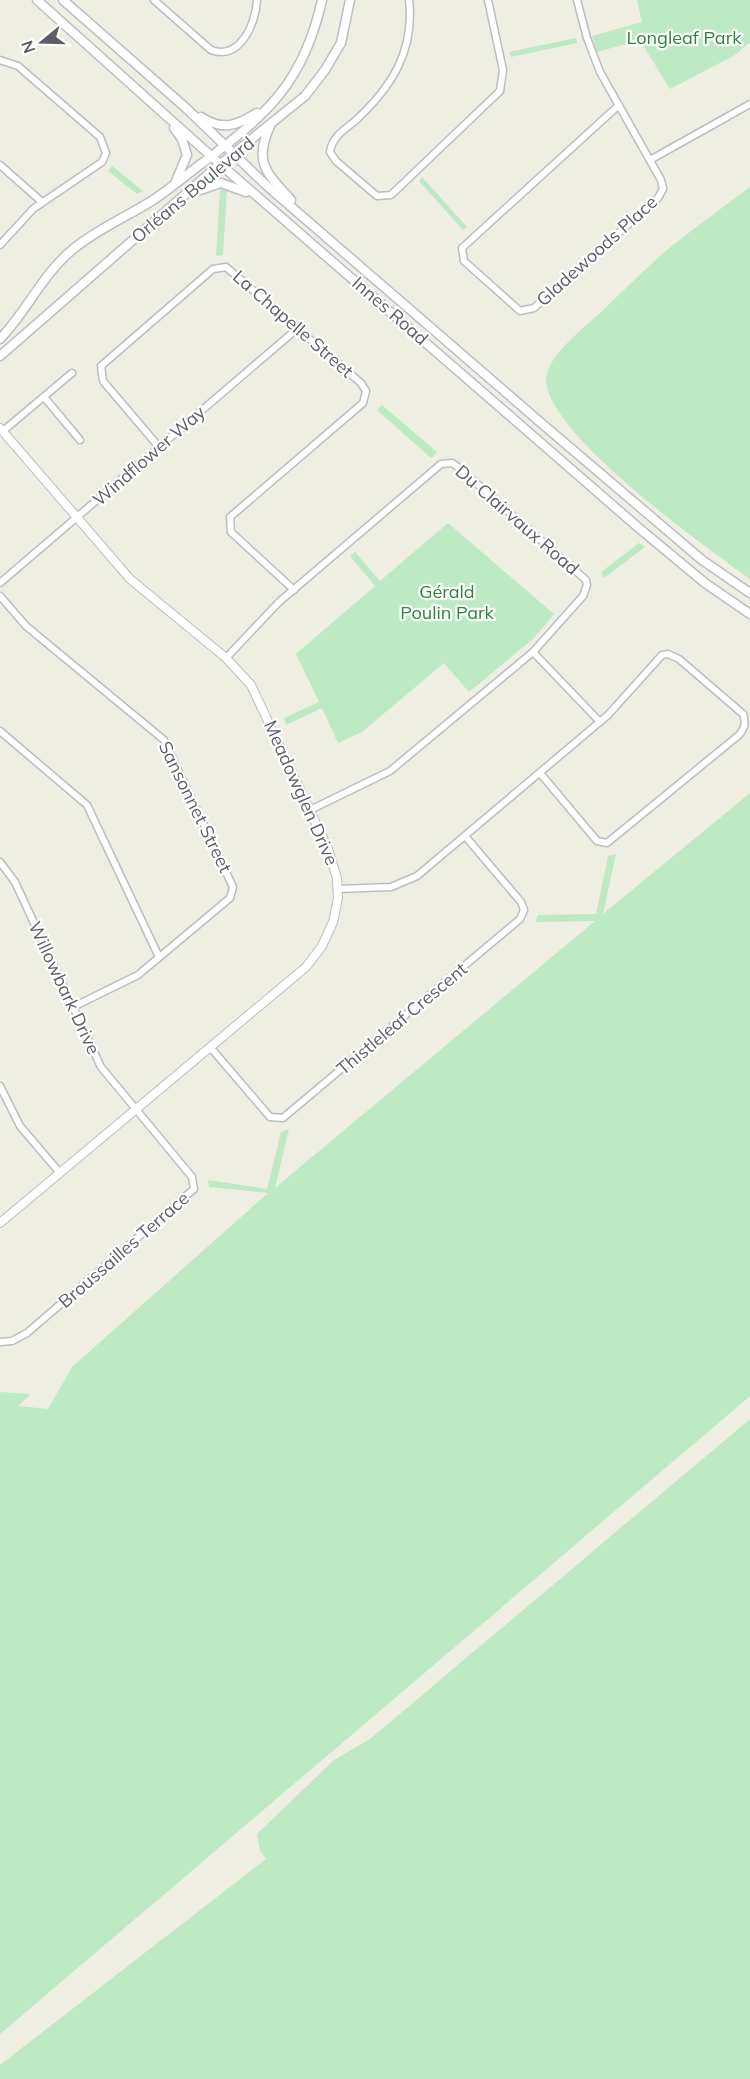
<svg xmlns="http://www.w3.org/2000/svg" width="750" height="2079" viewBox="0 0 750 2079" font-family="Mulish,sans-serif">
  <style>
    .green { fill: #bde9c3 }
    .lines { fill: none; stroke-linecap: round; stroke-linejoin: round }
    .minor-casing { stroke: #bbbdc3; stroke-width: 9 }
    .tertiary-casing { stroke: #bbbdc3; stroke-width: 10 }
    .secondary-casing { stroke: #bcbec6; stroke-width: 11 }
    .minor { stroke: #fff; stroke-width: 6 }
    .tertiary { stroke: #fff; stroke-width: 8 }
    .secondary { stroke: #fff; stroke-width: 8 }
    .labels { text-anchor: middle; stroke-width: 4.5; stroke-linejoin: round; paint-order: stroke }
    .park-label { font-size: 18px; fill: #2d833a; stroke: #fff }
    .street-label { font-size: 18px; fill: #5b5f65; stroke: #fff }
  </style>
  <rect width="100%" height="100%" fill="#efeee3"/>
  <g class="green">
    <path d="M637 0H750V42L735 55 670 89 640 40 597 52 592 36 642 22Z"/>
    <path d="M576 38 577 43 511 57 509 52Z"/>
    <path d="M112 166 143 191 137 194 108 171Z"/>
    <path d="M422 177 467 227 463 230 419 181Z"/>
    <path d="M750 187V579C710 550 534 426 547 374 552 352 584 328 600 313 626 289 650 263 677 242 701 223 726 205 750 187Z"/>
    <path d="M227 189 223 255 216 256 220 190Z"/>
    <path d="M382 405 437 452V453L431 458 377 410Z"/>
    <path d="M448 523 554 614 534 638 469 692 444 663 362 732 338 743 322 708 286 725 284 718 319 702 296 654 375 586 350 556 355 552 380 581Z"/>
    <path d="M639 543 645 547 604 578 601 572Z"/>
    <path d="M750 793V1396L0 2034V1392L31 1394 18 1406 48 1409 72 1367 268 1193 209 1187 208 1180 267 1189 281 1132 289 1129 275 1188 595 921 535 922 538 915 596 914 608 856 616 854 603 914Z"/>
    <path d="M750 1419V2079H0V2065L266 1859 260 1851 257 1834 334 1760 370 1739Z"/>
  </g>
  <g class="lines">
    <g class="minor-casing">
      <g id="minor">
        <path d="M154 0 211 50C240 61 256 23 257 0"/>
        <path d="M409 0C415 51 391 88 355 121 344 130 332 137 330 152L336 161 377 196 391 195 500 91 503 70 488 0"/>
        <path d="M577 0 587 38 600 72 661 180 663 189 658 198 534 308 520 311 464 261 462 248 619 105"/>
        <path d="M0 60 18 66 100 137 106 153 102 162 33 209 0 245"/>
        <path d="M650 160 750 104"/>
        <path d="M0 165 42 202"/>
        <path d="M44 397 80 440"/>
        <path d="M3 431 72 373"/>
        <path d="M159 447 103 381 101 366 213 269 226 267 361 383 366 391 363 403 230 517 231 532 294 590"/>
        <path d="M0 583 298 328"/>
        <path d="M0 596 26 626 164 740 233 887 230 898 138 975 73 1007"/>
        <path d="M533 652 600 722"/>
        <path d="M226 658 279 602 441 464 452 463 458 467 586 580 587 585 583 596 533 652 390 771 310 810"/>
        <path d="M0 731 87 805 159 957"/>
        <path d="M0 862 15 882 101 1067 192 1177 194 1189 27 1333 12 1341 0 1342"/>
        <path d="M337 889 391 887 417 876 608 715 662 655 668 654 679 659 743 714C746 723 745 728 739 735L607 843 597 841 540 773"/>
        <path d="M210 1047 270 1117 283 1118 290 1112 520 919 524 910 521 902 465 836"/>
        <path d="M0 1086 20 1126 60 1173"/>
      </g>
    </g>
    <g class="tertiary-casing">
      <path id="tertiary" d="M0 428 130 579 226 658 251 685 328 849 337 878 338 898 333 922 322 946 306 967 0 1223"/>
    </g>
    <g class="secondary-casing">
      <g id="secondary">
        <path d="M37 0 220 164 640 529 705 583 750 614"/>
        <path d="M63 0 186 108 266 185 540 422 702 560 750 593"/>
        <path d="M201 117C223 131 236 126 257 113"/>
        <path d="M270 126C253 163 267 173 291 200"/>
        <path d="M174 128 182 139 187 155 176 181"/>
        <path d="M191 193 221 183 246 192"/>
        <path d="M0 339C27 311 42 275 72 250 96 230 124 218 150 202 169 190 186 175 205 161 269 113 304 81 322 0"/>
        <path d="M0 356 212 171 305 96 325 70 341 43 350 0"/>
      </g>
    </g>
    <use href="#minor" class="minor"/>
    <use href="#tertiary" class="tertiary"/>
    <use href="#secondary" class="secondary"/>
  </g>
  <g class="labels">
    <g class="park-label">
      <text x="684" y="44">Longleaf Park</text>
      <text x="447" y="598">Gérald<tspan x="447" dy="21">Poulin Park</tspan></text>
    </g>
    <g class="street-label">
      <text transform="translate(193 190) rotate(-40)" y="6">Orléans Boulevard</text>
      <text transform="translate(597 251) rotate(-42)" y="6">Gladewoods Place</text>
      <text transform="translate(390 311) rotate(41)" y="6">Innes Road</text>
      <text transform="translate(293 324) rotate(41)" y="6">La Chapelle Street</text>
      <text transform="translate(149 456) rotate(-41)" y="6">Windflower Way</text>
      <text transform="translate(517 520) rotate(41)" y="6">Du Clairvaux Road</text>
      <text transform="translate(301 793) rotate(66)" y="6">Meadowglen Drive</text>
      <text transform="translate(195 807) rotate(64)" y="6">Sansonnet Street</text>
      <text transform="translate(64 988) rotate(65)" y="6">Willowbark Drive</text>
      <text transform="translate(402 1019) rotate(-40)" y="6">Thistleleaf Crescent</text>
      <text transform="translate(124 1250) rotate(-41)" y="6">Broussailles Terrace</text>
    </g>
  </g>
  <g transform="translate(42 42) rotate(251)" stroke="#ffffff" stroke-width="4.5" paint-order="stroke">
  <path d="M0-4.5L10 22L0 15L-10 22Z" fill="#5b5f65"/>
  <text y="-9" font-size="16" font-weight="bold" text-anchor="middle" fill="#5b5f65">N</text>
  </g>
</svg>
